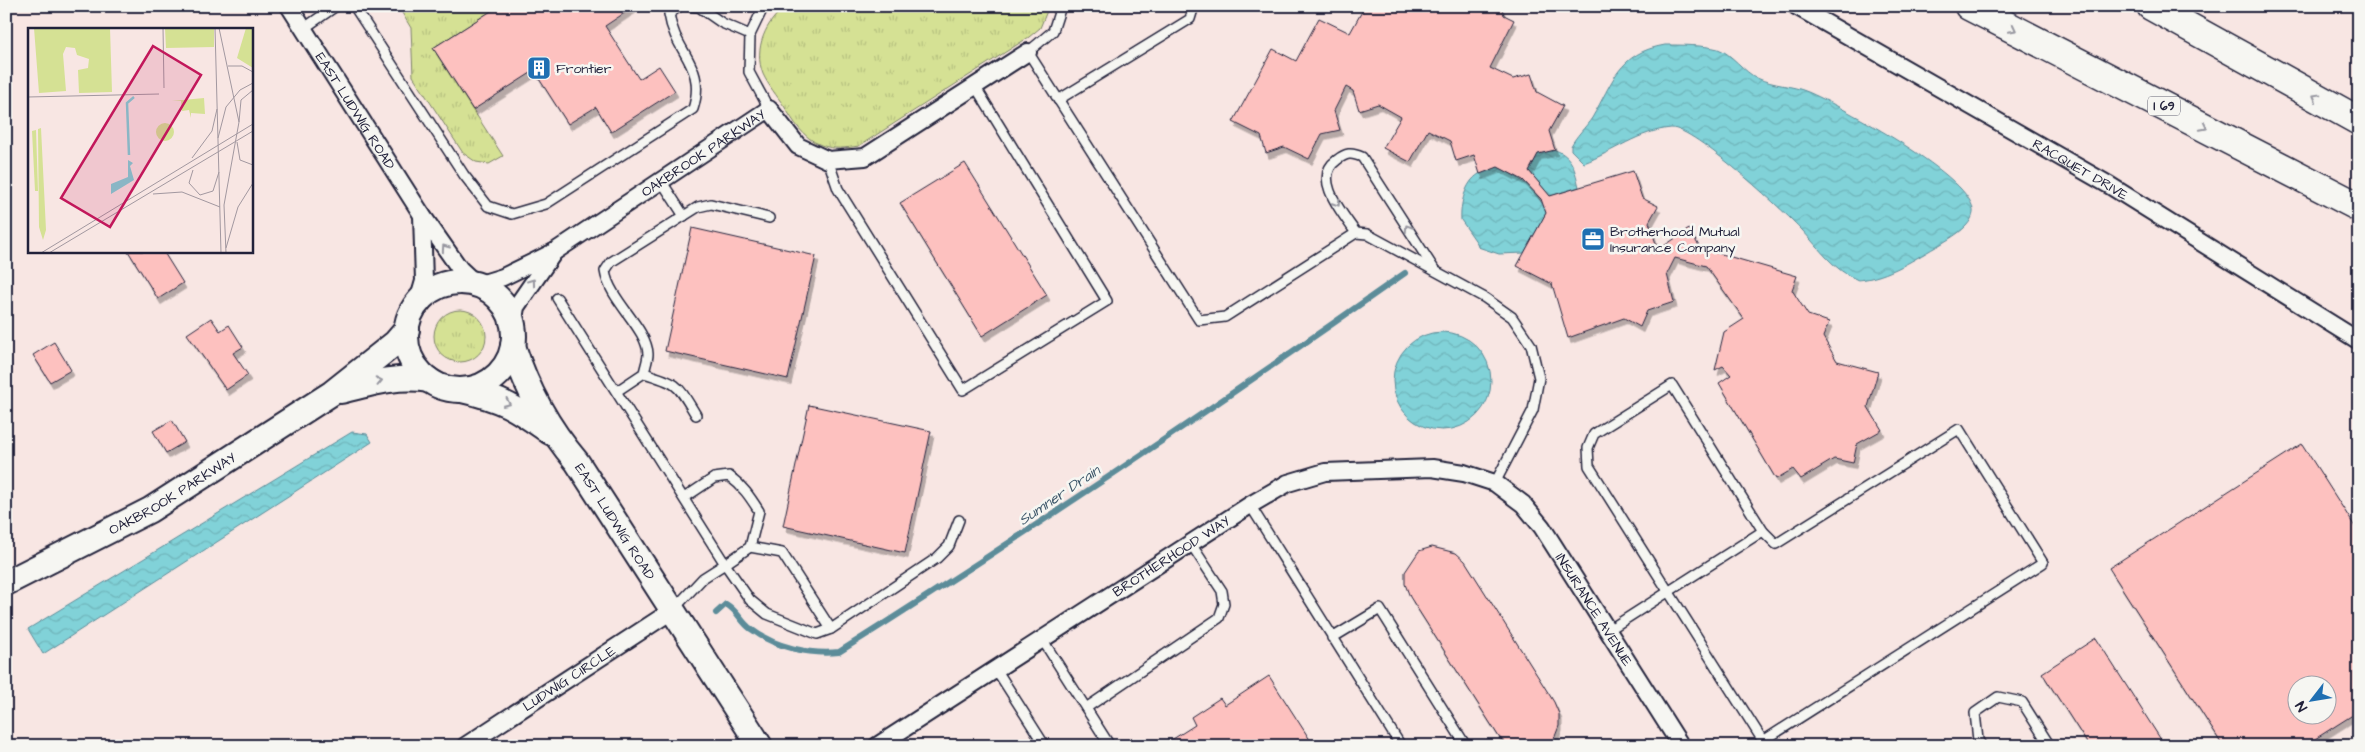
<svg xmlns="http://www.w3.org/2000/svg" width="2365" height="752" viewBox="0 0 2365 752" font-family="'Architects Daughter',sans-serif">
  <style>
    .grass { fill: url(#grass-tufts); stroke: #7c8268 }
    .water { fill: url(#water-waves); stroke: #5b8c99 }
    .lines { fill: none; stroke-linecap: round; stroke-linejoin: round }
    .stream { stroke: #5b8c99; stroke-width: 6 }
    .building { fill: #fdc1bf; stroke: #22223b; fill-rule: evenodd; filter: url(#shadow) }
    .service-casing { stroke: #22223b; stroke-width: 12 }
    .minor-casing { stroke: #22223b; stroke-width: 20 }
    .secondary-casing { stroke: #22223b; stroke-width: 28 }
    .motorway-casing { stroke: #22223b; stroke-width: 31 }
    .service { stroke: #f6f6f2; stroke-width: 9 }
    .minor { stroke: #f6f6f2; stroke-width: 16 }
    .secondary { stroke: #f6f6f2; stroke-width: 24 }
    .motorway { stroke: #f6f6f2; stroke-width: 28 }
    .oneway { stroke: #9797a0 }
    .labels { text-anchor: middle; stroke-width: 5; stroke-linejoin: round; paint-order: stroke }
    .shield { fill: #f6f6f2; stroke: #626272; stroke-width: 1 }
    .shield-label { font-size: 12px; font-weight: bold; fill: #22223b }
    .poi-label { font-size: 14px; fill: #22223b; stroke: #f6f6f2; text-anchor: start }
    .street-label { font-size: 14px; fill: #22223b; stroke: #f6f6f2 }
    .water-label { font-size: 15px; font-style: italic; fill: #3e576a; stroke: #f6f6f2 }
    .inset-river { fill: none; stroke: #81d2d8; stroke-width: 2.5 }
    .inset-road { fill: none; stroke: #a298a0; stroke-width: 1 }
    .view { fill: #c2185b; fill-opacity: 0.15; stroke: #c2185b; stroke-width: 2.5 }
    .inset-edge { fill: none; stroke: #22223b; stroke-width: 2.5 }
  </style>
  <defs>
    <pattern id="grass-tufts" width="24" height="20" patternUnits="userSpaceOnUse" patternTransform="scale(1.25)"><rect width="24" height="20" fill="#d5e194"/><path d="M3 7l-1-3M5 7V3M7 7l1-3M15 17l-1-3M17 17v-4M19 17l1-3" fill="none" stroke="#b7c180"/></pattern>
    <pattern id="water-waves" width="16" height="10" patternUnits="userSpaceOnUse" patternTransform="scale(1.25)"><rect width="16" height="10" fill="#81d2d8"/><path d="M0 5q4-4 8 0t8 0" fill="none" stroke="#6fb4ba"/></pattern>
    <filter id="shadow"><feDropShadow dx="3" dy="5.5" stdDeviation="0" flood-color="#0004"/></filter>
  </defs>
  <rect width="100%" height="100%" fill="#f8e6e3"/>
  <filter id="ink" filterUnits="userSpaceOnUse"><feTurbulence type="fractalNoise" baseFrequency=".02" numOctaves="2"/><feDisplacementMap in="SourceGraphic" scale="10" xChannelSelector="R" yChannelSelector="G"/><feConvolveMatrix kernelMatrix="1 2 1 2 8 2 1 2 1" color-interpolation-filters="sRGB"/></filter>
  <g filter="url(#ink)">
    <g class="grass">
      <path d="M398 6H499L433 48 503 156 489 164 476 162 463 153 413 76 411 28Z"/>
      <path d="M787 6H1049L1040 28 1029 37 859 146C845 148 834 150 821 145 803 138 794 122 784 106 777 96 768 85 763 74 753 49 766 20 787 6Z"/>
      <circle cx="460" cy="336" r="26"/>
    </g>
    <g class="water">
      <path d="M1665 45C1680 45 1704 45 1718 49 1731 53 1744 72 1757 78 1774 86 1792 85 1808 92 1837 104 1978 179 1973 213 1971 227 1952 237 1941 244 1916 258 1888 278 1858 280 1833 270 1820 249 1802 230 1784 211 1694 127 1671 128 1639 131 1613 152 1584 163L1571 150V146C1576 136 1585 128 1592 118 1613 82 1618 53 1665 45Z"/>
      <path d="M1555 150C1573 156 1575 171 1579 187L1550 196 1529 171 1538 154Z"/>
      <path d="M1498 167C1520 178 1538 189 1546 213L1524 253 1499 254 1478 247 1477 243 1461 220C1460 205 1465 182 1479 174 1485 171 1492 169 1498 167Z"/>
      <circle cx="1442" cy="381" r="49"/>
      <path d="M352 432 367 434 372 442 43 654 28 629Z"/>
    </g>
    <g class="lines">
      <path class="stream" d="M716 613 726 604C739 612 740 621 751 629 774 647 810 655 839 652 1031 531 1219 404 1405 273"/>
    </g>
    <g class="building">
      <path d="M499 6H635L605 26 639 79 659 66 675 91 611 132 596 107 568 124 534 71 473 110 433 48Z"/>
      <path d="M1365 6H1501L1504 15 1514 20 1490 68 1513 79 1531 74 1537 92 1563 106 1549 131 1555 150 1538 154 1529 171 1550 196 1633 171 1642 198 1658 206 1649 222 1658 250 1689 229 1700 248 1797 276 1792 290 1808 315 1829 322 1823 337 1837 361 1878 372 1868 407 1882 430 1857 444 1853 463 1834 459 1801 479 1793 469 1776 479 1719 383 1731 375 1723 366 1715 370 1724 332 1744 319 1706 266 1675 258 1667 274 1674 302 1647 311 1640 327 1624 318 1568 338 1552 284 1517 266 1546 213 1541 199 1523 180 1498 167 1480 174 1474 155 1456 161 1450 141 1428 130 1410 162 1383 148 1401 117 1378 104 1359 110 1353 91 1346 87 1334 111 1340 130 1322 134 1309 159 1284 147 1266 153 1261 136 1233 122 1273 49 1296 61 1319 18 1350 33Z"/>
      <path d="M965 163 1047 295 982 336 900 203Z"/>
      <path d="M692 228 816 256 788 379 665 351Z"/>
      <path d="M128 251H163L183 283 158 299Z"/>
      <path d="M211 318 220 331 229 325 243 347 233 353 248 375 226 390 187 334Z"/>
      <path d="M54 342 71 370 50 382 33 355Z"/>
      <path d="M809 405 931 431 905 553 783 526Z"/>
      <path d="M172 420 185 442 166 453 153 431Z"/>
      <path d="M2302 444 2359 533V711L2304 746H2223L2109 568ZM2298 684H2328V714H2298Z"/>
      <path d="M1432 547 1456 553 1465 561 1554 702 1559 714V726L1554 739 1547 746H1509L1499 737 1410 597 1405 584V572L1419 551Z"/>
      <path d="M2096 638 2165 746H2089L2042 673Z"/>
      <path d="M1269 676 1314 746H1162L1195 725 1191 717 1220 698 1225 705Z"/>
    </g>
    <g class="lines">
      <g class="service-casing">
        <g id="service">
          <path d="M354 6 464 175 488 206 512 214 546 204 693 109C707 65 675 54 669 14L680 6"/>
          <path d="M690 6 699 7 722 23 750 35"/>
          <path d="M764 6 750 35 749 72 769 109"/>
          <path d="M1061 6 1053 31 1028 52 1199 320 1225 317 1356 233 1367 234 1485 298 1512 317 1531 345 1539 378 1533 410 1495 483"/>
          <path d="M303 29 336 6"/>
          <path d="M1058 100 1190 19 1194 6"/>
          <path d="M828 160 838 189 963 390 1107 301 975 86"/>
          <path d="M660 179 684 216"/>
          <path d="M1356 233C1344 215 1311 178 1337 160 1346 153 1351 152 1362 157L1434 269"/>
          <path d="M557 298 725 564 750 547 759 511C750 497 743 486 729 476L714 478 684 498"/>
          <path d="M644 373C680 384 677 384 696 415"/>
          <path d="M1672 385 1763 531 1776 544 1959 429 2043 563 1763 741 1589 466 1588 448 1594 434Z"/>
          <path d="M617 391 644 373C645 367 648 360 648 354 647 328 609 300 605 271L611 262 698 207 711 204 769 218"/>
          <path d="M1250 505 1401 746"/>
          <path d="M750 547 782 553 831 629"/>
          <path d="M673 610 703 578 725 564 750 600 767 614 817 634 831 629 937 558 949 546 959 520"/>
          <path d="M1607 631 1763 531"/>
          <path d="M1332 638 1380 609 1466 746"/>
          <path d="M1042 639 1110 746"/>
          <path d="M996 669 1045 746"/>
          <path d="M1086 708 1219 618 1224 604 1222 591 1191 544"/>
          <path d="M1982 746 1978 740 1975 713 1998 697 2022 702 2050 746"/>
        </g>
      </g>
      <g class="minor-casing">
        <g id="minor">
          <path id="s1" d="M289 6 422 215"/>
          <path id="s2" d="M1796 6 2109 185 2359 341"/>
          <path id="s3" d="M554 252 769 109 798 146 828 160 865 157 1028 52"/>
          <path d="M417 305 424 281 422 215 460 269 477 285 503 277 554 252 516 307 513 326"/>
          <path id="s4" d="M465 746 673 610"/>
          <path id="s5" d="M877 746 1250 505 1288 483 1325 472 1432 468 1464 473 1495 483 1523 504 1542 527 1681 746"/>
        </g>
      </g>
      <g class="secondary-casing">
        <g id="secondary">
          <circle cx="460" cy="336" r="54"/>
          <path id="s6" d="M513 346C527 390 547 427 577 462L760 746"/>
          <path d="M462 390C503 399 516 408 550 432"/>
          <path d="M341 391C372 383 398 375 429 380"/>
          <path id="s7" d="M6 583 150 510 332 393 395 343 407 329"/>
        </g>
      </g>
      <g class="motorway-casing">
        <g id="motorway">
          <path d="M1969 6 2359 207"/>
          <path d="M2151 6 2359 121"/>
        </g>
      </g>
      <use href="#service" class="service"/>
      <use href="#minor" class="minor"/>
      <use href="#secondary" class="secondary"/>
      <use href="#motorway" class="motorway"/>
    </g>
    <defs><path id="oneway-chevron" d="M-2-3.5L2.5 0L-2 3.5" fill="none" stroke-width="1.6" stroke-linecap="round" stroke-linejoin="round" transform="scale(1.25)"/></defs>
    <g class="oneway">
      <use href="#oneway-chevron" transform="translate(2013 29) rotate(27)"/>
      <use href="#oneway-chevron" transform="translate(2316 97) rotate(-151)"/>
      <use href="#oneway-chevron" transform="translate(2204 127) rotate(27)"/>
      <use href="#oneway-chevron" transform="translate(1337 203) rotate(58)"/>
      <use href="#oneway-chevron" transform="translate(1408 228) rotate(-123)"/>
      <use href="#oneway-chevron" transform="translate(445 248) rotate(-125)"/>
      <use href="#oneway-chevron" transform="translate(532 282) rotate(-54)"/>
      <use href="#oneway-chevron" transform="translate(379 381) rotate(-12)"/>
      <use href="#oneway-chevron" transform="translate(507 403) rotate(25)"/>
    </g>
  </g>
  <defs>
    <g id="building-square" transform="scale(1.25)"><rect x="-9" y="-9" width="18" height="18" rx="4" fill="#1f6fb2" stroke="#f6f6f2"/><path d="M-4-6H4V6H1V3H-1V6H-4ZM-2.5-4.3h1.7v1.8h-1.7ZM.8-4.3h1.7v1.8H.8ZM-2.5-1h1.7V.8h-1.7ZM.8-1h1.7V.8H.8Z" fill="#fff"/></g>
    <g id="office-square" transform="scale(1.25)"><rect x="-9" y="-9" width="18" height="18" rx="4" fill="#1f6fb2" stroke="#f6f6f2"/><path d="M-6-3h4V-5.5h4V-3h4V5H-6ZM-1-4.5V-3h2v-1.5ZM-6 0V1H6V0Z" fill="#fff"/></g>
  </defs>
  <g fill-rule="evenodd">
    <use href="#building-square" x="539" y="68"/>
    <use href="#office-square" x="1593" y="239"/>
  </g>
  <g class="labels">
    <rect class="shield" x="2148" y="96.5" width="32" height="19" rx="4"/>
    <g class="shield-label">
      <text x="2164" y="110">I 69</text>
    </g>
    <g class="poi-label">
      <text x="556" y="73">Frontier</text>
      <text x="1610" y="236">Brotherhood Mutual<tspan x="1610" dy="16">Insurance Company</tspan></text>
    </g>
    <g class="street-label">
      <text dy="5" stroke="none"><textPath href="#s1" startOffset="124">EAST LUDWIG ROAD</textPath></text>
      <text dy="5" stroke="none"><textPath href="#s3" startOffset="179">OAKBROOK PARKWAY</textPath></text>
      <text dy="5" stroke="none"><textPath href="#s2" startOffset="328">RACQUET DRIVE</textPath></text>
      <text dy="5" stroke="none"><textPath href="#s7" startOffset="189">OAKBROOK PARKWAY</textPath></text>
      <text dy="5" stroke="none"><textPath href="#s6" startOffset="204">EAST LUDWIG ROAD</textPath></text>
      <text dy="5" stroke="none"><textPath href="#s5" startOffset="350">BROTHERHOOD WAY</textPath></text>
      <text dy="5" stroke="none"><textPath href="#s5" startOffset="861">INSURANCE AVENUE</textPath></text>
      <text dy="5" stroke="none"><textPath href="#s4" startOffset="124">LUDWIG CIRCLE</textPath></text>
    </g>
    <g class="water-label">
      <text transform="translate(1059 495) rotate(-34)" y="5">Sumner Drain</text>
    </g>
  </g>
  <g transform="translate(28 28)">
    <rect width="225" height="225" fill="#f8e6e3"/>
    <path d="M137 0H186V19L138 20ZM176 70 177 86 163 85V90L161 82 154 83 153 73H144ZM128 104a9 9 0 1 1 18 0a9 9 0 1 1-18 0Z" fill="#d5e194"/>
    <path d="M6 0H82L84 64 51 65 50 42 60 40 61 31 49 27 47 20 38 19 35 26 38 63 11 65ZM218 0H225V40L209 30ZM13 100 18 202 15 212 11 199 10 101ZM8 102 10 163H7L4 103Z" fill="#d5e194"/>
    <path d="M100 132 105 135 102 138 106 152 83 166V156L100 149Z" fill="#81d2d8"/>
    <path class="inset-river" d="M101 127 99 75 106 69"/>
    <path class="inset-road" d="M135 0 136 60M187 0 193 225M191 0 211 94 196 177 198 225M200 38H214L225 44M0 69 131 66M211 94 213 72 225 62M190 110 198 79 212 62 225 55M209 114 212 132 225 137M164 130 184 103 189 81M165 142 161 155 172 167 185 163 191 144M125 166 154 164 192 179M198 220 210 179 225 155M13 225 225 96M21 225 225 103"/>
    <path class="view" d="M125 18 173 47 82 199 33 170Z"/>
    <rect width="225" height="225" class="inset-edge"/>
  </g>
  <rect width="2365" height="752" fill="none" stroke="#f6f6f2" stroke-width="25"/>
  <rect x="12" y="12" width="2340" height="727" fill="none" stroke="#22223b" stroke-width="2" filter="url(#ink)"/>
  <g transform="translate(2312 700) rotate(239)"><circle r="24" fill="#f6f6f2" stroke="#a1a1a9"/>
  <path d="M0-4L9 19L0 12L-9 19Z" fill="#1f6fb2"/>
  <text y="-8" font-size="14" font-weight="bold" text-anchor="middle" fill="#22223b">N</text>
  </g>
</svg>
